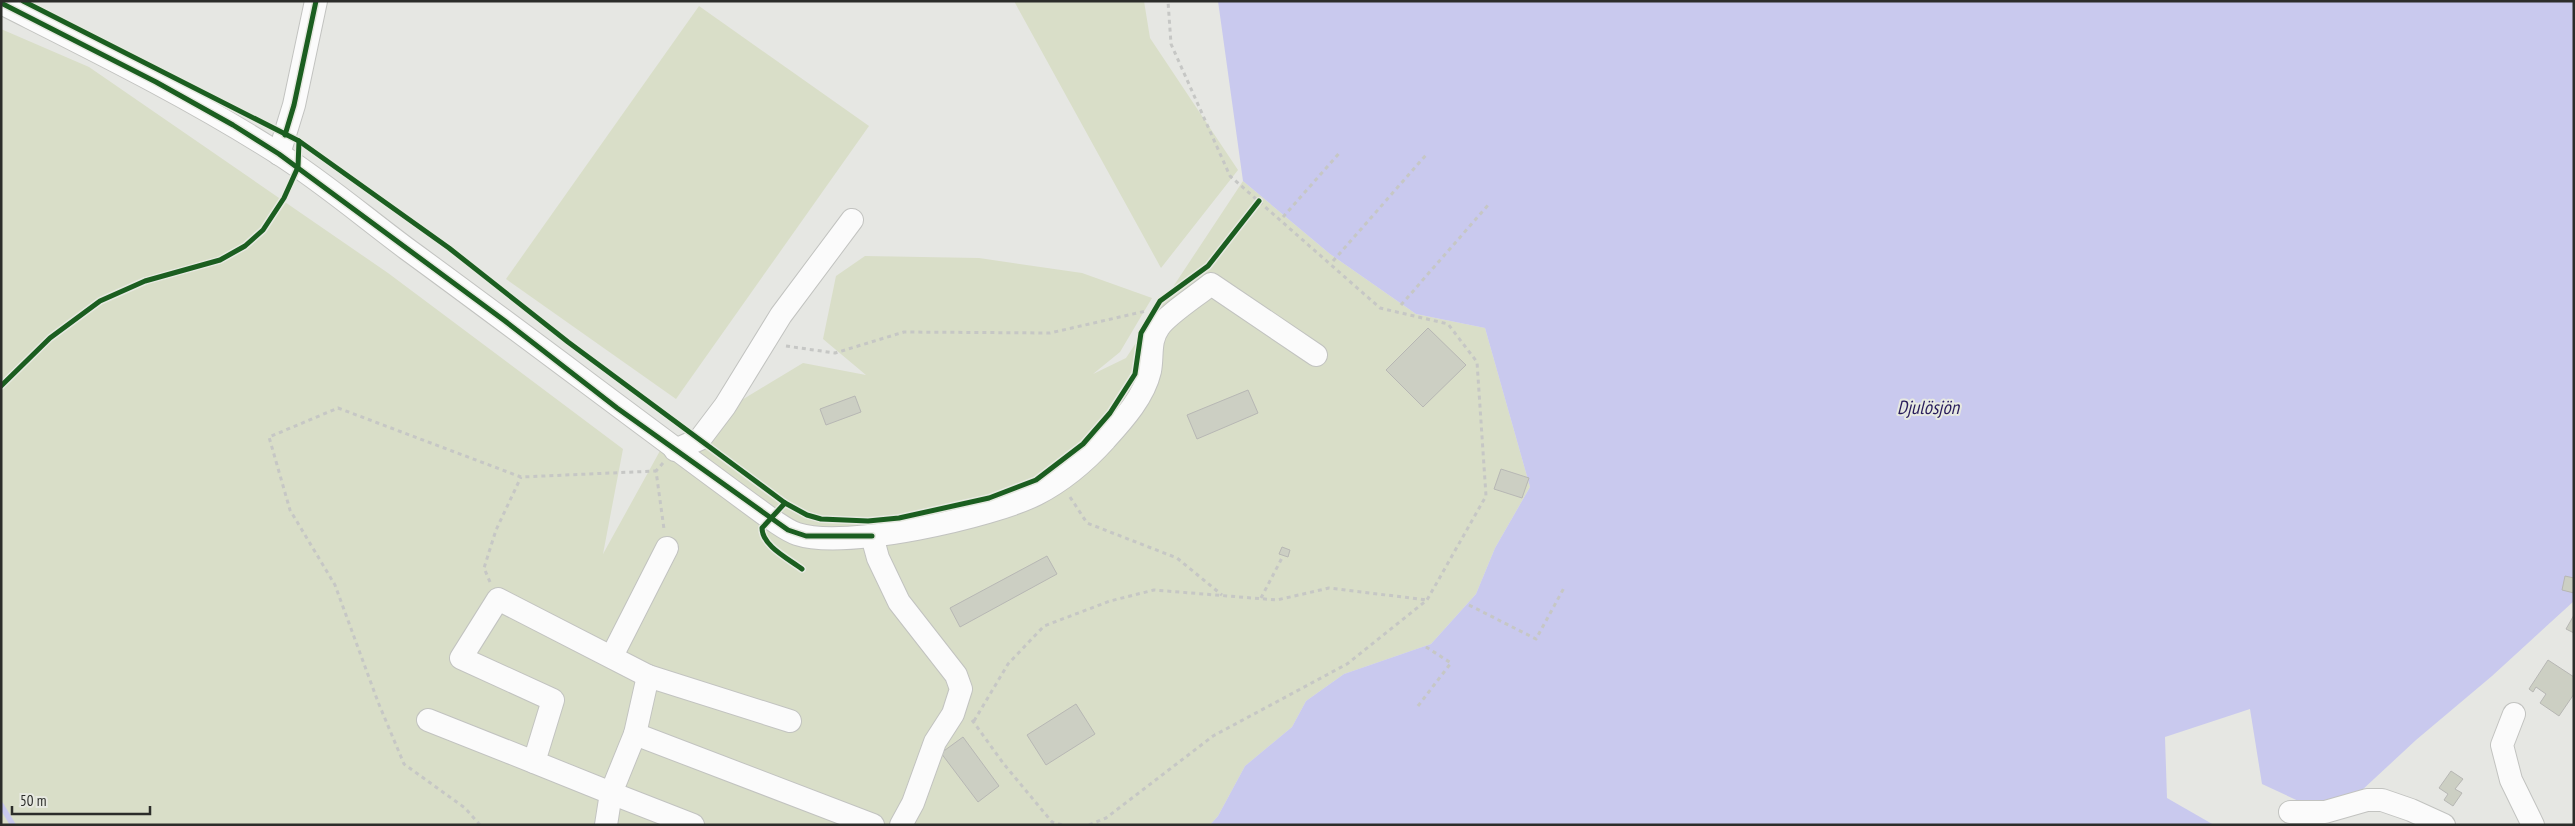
<svg xmlns="http://www.w3.org/2000/svg" width="2575" height="826" viewBox="0 0 2575 826" font-family="'PT Sans Narrow',sans-serif">
  <style>
    .green { fill: #d9dec8 }
    .water { fill: #c9c9ee }
    .lines { fill: none; stroke-linecap: round; stroke-linejoin: round }
    .stream { stroke: #c9c9ee; stroke-width: 5.5 }
    .building { fill: #cccfc3; stroke: #b7b7b4 }
    .minor-casing { stroke: #c2c3c0; stroke-width: 24 }
    .path { stroke: #c6c7c5; stroke-width: 3; stroke-dasharray: 4 4; stroke-linecap: butt }
    .minor { stroke: #fbfbfb; stroke-width: 22 }
    .cycleway-casing { stroke: #e7e9e1; stroke-width: 8 }
    .cycleway { stroke: #1b5e20; stroke-width: 5 }
    .labels { text-anchor: middle; stroke-width: 4; stroke-linejoin: round; paint-order: stroke }
    .water-label { font-size: 19px; font-style: italic; fill: #281c5b; stroke: #e7e9e1 }
  </style>
  <rect width="100%" height="100%" fill="#e6e7e3"/>
  <g class="green">
    <path d="M1014 1H1144L1150 38 1238 170 1161 268Z"/>
    <path d="M699 6 869 126 676 399 506 279Z"/>
    <path d="M1 29 89 67 388 273 623 449 603 554 661 449 803 363 866 375 823 339 836 276 865 256 979 258 1082 273 1152 298 1120 352 1093 374 1126 358 1243 181 1330 254 1416 314 1485 328 1530 487 1495 548 1476 594 1431 644 1344 674 1306 701 1292 727 1245 766 1218 816 1210 825H1Z"/>
  </g>
  <path class="water" d="M1218 1H2574V601L2492 676 2416 740 2333 817 2262 784 2250 709 2165 737 2167 798 2214 825H1210L1218 816 1245 766 1292 727 1306 701 1344 674 1431 644 1476 594 1495 548 1530 487 1485 328 1416 314 1330 254 1243 181Z"/>
  <g class="lines">
    <path class="stream" d="M1 805 13 825"/>
  </g>
  <g class="building">
    <path d="M1428 328 1466 365 1423 407 1386 370Z"/>
    <path d="M1248 390 1258 413 1197 439 1187 415Z"/>
    <path d="M855 396 861 412 826 425 820 409Z"/>
    <path d="M1501 469 1529 478 1522 498 1494 489Z"/>
    <path d="M1282 547 1290 550 1288 557 1279 554Z"/>
    <path d="M1047 556 1057 574 960 627 950 608Z"/>
    <path d="M2565 576 2574 578V593L2562 590Z"/>
    <path d="M2574 615V633L2566 629Z"/>
    <path d="M2548 660 2574 677V694L2559 716 2540 703 2546 694 2536 687 2533 692 2529 689Z"/>
    <path d="M1076 704 1095 734 1046 765 1027 735Z"/>
    <path d="M963 737 999 786 978 802 941 753Z"/>
    <path d="M2451 771 2463 779 2455 789 2462 793 2453 806 2444 800 2448 794 2439 788Z"/>
  </g>
  <g class="lines">
    <g class="minor-casing">
      <g id="minor">
        <path d="M1 3C94 50 188 96 276 152 322 181 364 217 407 249 529 338 649 430 771 519 779 524 788 531 797 534 845 550 992 517 1037 494 1062 481 1086 461 1105 440 1123 420 1144 397 1150 371 1153 356 1149 341 1159 327 1168 314 1198 295 1211 284L1316 355"/>
        <path d="M279 154 294 105 316 1"/>
        <path d="M675 450 700 439 725 406 781 315 852 220"/>
        <path d="M872 536 878 558 899 602 956 675 961 689 953 714 935 742 913 803 901 825"/>
        <path d="M612 656 667 548"/>
        <path d="M2514 714 2502 745 2511 780 2533 825"/>
        <path d="M428 720 534 762"/>
        <path d="M790 721 648 676 635 734 873 825"/>
        <path d="M635 734 611 793 693 825"/>
        <path d="M2290 812H2325L2367 800H2382L2411 810 2444 825"/>
        <path d="M606 825 611 793 534 762 553 700 461 658 498 599 648 676"/>
      </g>
    </g>
    <g class="path">
      <path d="M1283 217 1341 151"/>
      <path d="M1333 261 1426 155"/>
      <path d="M1401 305 1489 204"/>
      <path d="M786 346 835 353 904 332 1050 333 1146 311"/>
      <path d="M663 463 656 471 664 529"/>
      <path d="M1070 497 1087 523 1177 558 1222 595"/>
      <path d="M490 582 484 568 496 530 521 477"/>
      <path d="M1261 598 1283 556"/>
      <path d="M1469 605 1536 639 1565 586"/>
      <path d="M1418 706 1451 663 1423 645"/>
      <path d="M972 720 1003 763 1052 822 1062 825"/>
      <path d="M974 721 1008 664 1044 626 1110 601 1154 590 1277 600 1329 588 1427 600"/>
      <path d="M480 825 465 808 404 764 378 702 335 585 290 510 269 437 338 408 521 477 656 471"/>
      <path d="M1089 825 1106 818 1213 736 1347 664 1427 600 1486 496 1477 362 1448 324 1380 308 1230 176 1171 44 1168 1"/>
    </g>
    <use href="#minor" class="minor"/>
    <g class="cycleway-casing">
      <g id="cycleway">
        <path d="M23 1 299 141 449 248 568 342 785 503 807 515 821 519 868 521 899 518 989 498 1036 480 1083 444 1110 413 1135 374 1141 333 1160 301 1208 266 1259 201"/>
        <path d="M1 3 156 82 233 125 279 154 505 321 617 408 788 530 806 536H872"/>
        <path d="M285 135 294 105 316 1"/>
        <path d="M1 386 50 338 100 301 145 281 220 260 245 246 263 230 284 198 298 167 299 141"/>
        <path d="M785 503 762 528C762 546 789 559 802 569"/>
      </g>
    </g>
    <use href="#cycleway" class="cycleway"/>
  </g>
  <g class="labels">
    <g class="water-label">
      <text x="1928" y="414">Djulösjön</text>
    </g>
  </g>
  <rect width="2575" height="826" fill="none" stroke="#2c2d2a" stroke-width="5"/>
  <path d="M12 806v8h138v-8" fill="none" stroke="#2c2d2a" stroke-width="2.5"/>
  <text x="20" y="806" font-size="15" fill="#2c2d2a" stroke="#e7e9e1" stroke-width="4" paint-order="stroke">50 m</text>
</svg>
